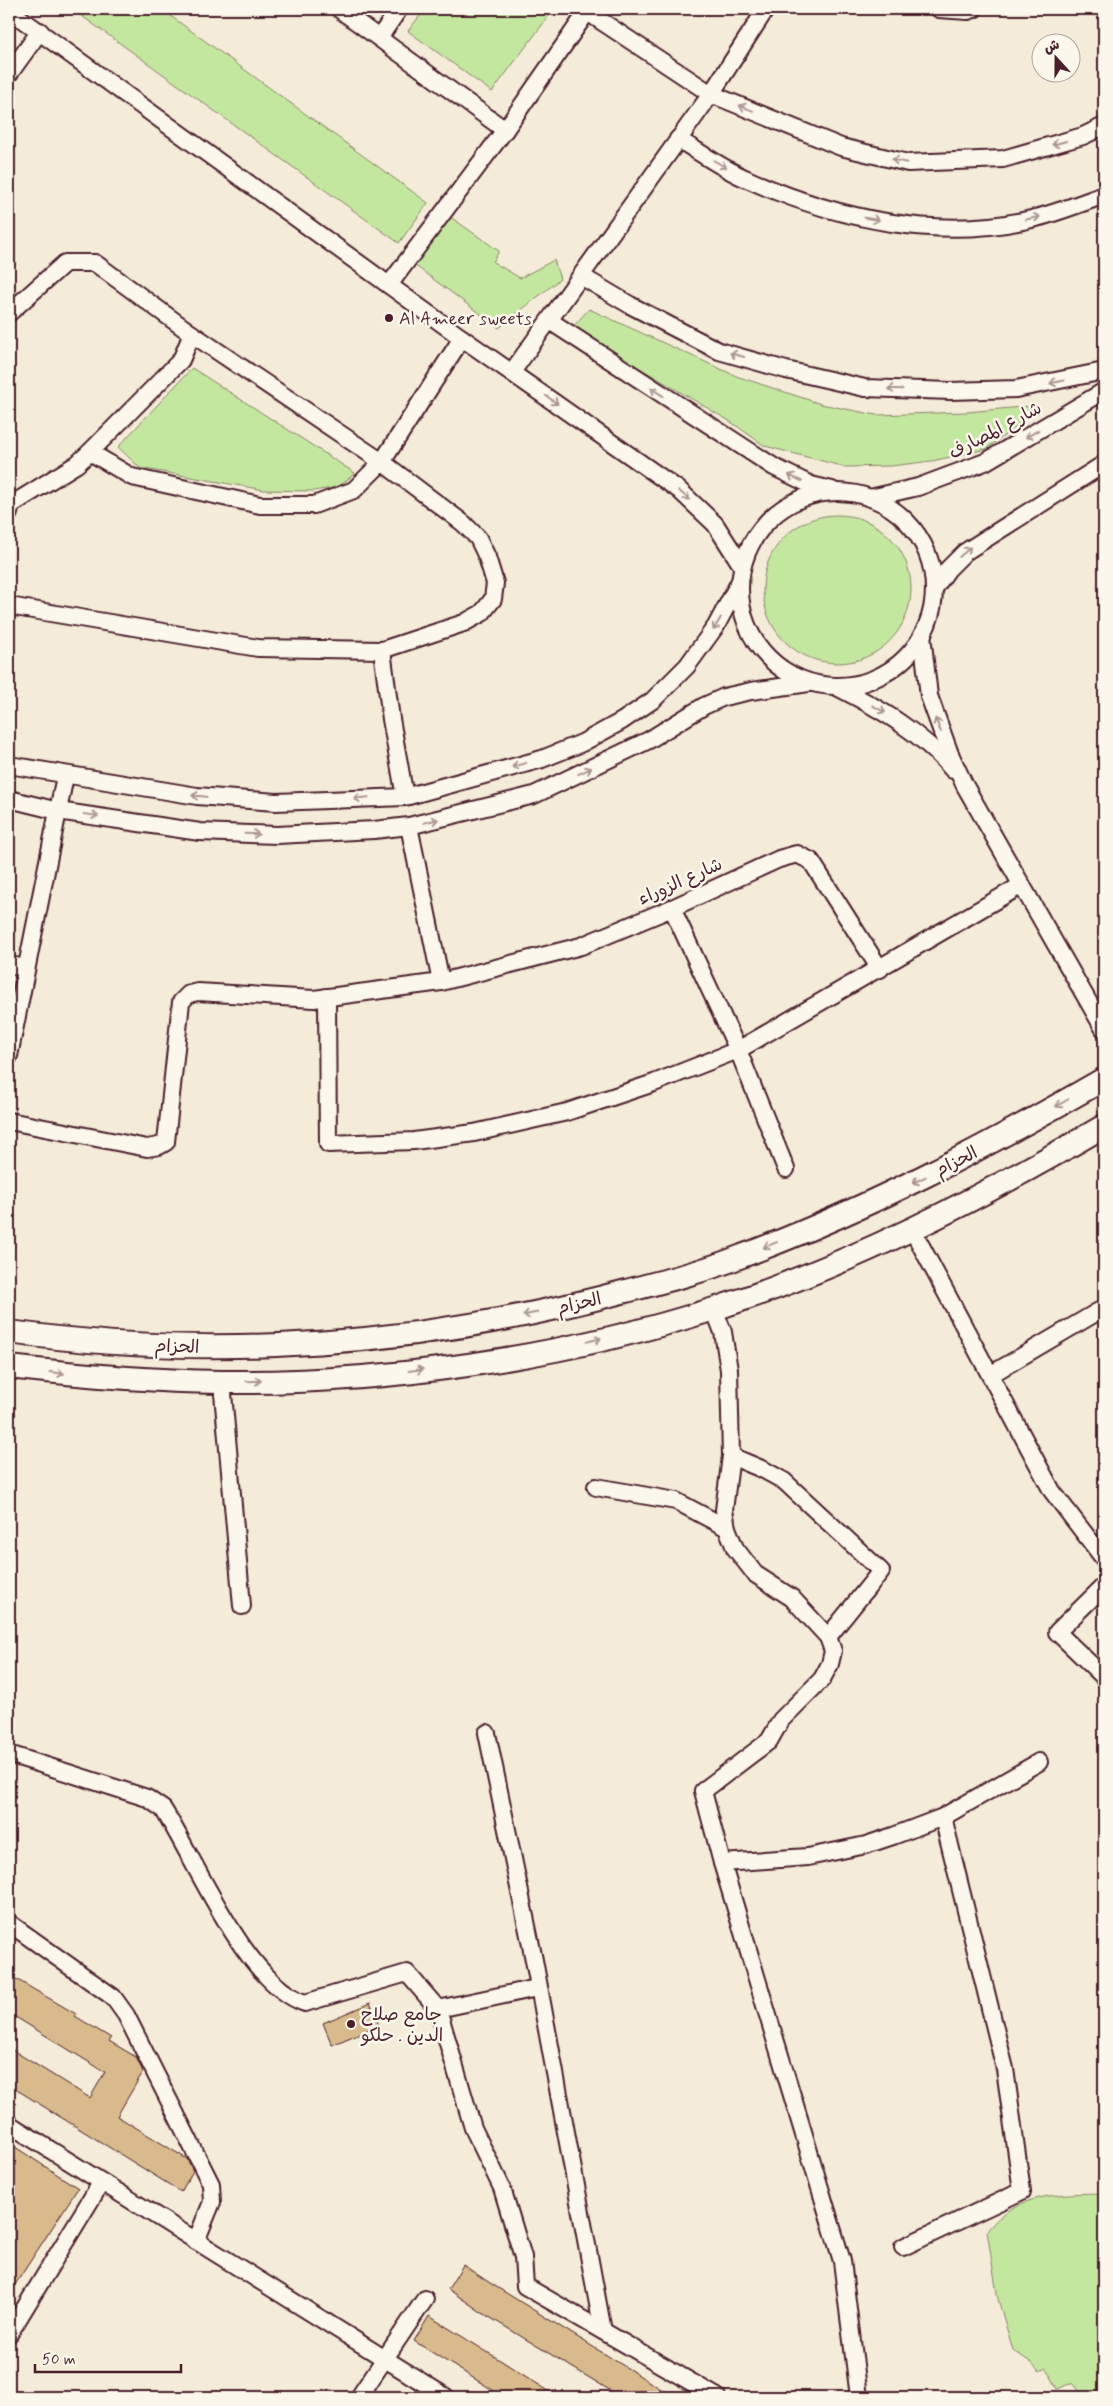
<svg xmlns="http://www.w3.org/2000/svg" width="1113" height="2406" viewBox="0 0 1113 2406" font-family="Mynerve,'Playpen Sans Arabic',sans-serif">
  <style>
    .green { fill: #c4e7a0; stroke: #878366 }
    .building { fill: #d8ba8c; stroke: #4a1f2b }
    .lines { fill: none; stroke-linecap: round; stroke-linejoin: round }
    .minor-casing { stroke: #4a1f2b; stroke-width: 20 }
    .secondary-casing { stroke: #4a1f2b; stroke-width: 26 }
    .minor { stroke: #fbf7ec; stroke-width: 16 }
    .secondary { stroke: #fbf7ec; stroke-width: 22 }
    .oneway { stroke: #ab9695 }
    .poi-dot { fill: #4a1f2b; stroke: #fbf7ec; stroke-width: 2 }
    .labels { text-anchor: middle; stroke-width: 5; stroke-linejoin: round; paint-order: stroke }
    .poi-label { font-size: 18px; fill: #4a1f2b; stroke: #fbf7ec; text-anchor: start }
    .street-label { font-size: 18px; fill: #4a1f2b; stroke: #fbf7ec }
  </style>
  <rect width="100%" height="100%" fill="#f4ebd9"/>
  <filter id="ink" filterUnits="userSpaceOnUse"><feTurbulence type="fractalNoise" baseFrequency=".02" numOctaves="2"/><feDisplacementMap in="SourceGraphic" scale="10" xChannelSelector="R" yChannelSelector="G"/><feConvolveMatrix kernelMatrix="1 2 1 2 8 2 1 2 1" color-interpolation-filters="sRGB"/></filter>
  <g filter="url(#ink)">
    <g class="green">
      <path d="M72 9H161L428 203 399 243Z"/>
      <path d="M425 9H554L492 92 408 31Z"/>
      <path d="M449 216 499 251 493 262 520 278 554 260 560 279 499 328 413 264Z"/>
      <path d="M589 309 736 376 821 404 876 415 967 412 1033 406 1016 427 986 449 932 461 891 466 845 467 765 446 731 422 572 328Z"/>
      <path d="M192 368 355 473 339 487 313 491 264 490 140 468 118 447Z"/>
      <circle cx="837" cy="589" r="74"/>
      <path d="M1104 2193V2388L1087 2397H1083L1073 2382 1058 2389 1046 2368 1039 2371 1033 2364 1013 2350 998 2299 987 2231C1016 2192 1061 2194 1104 2193Z"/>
    </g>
    <g class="building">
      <path d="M9 1975 76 2014 75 2016 111 2038 109 2041 136 2057 143 2072 117 2116 187 2159 193 2171 181 2192 9 2085V2048L90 2098 105 2072 9 2013Z"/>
      <path d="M370 2003 379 2025 332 2045 323 2023Z"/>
      <path d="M9 2143 78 2188 9 2294Z"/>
      <path d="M463 2265 490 2283 674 2397H621L481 2312 448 2289Z"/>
      <path d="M429 2316 500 2360 558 2397H504L441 2358 414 2341Z"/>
    </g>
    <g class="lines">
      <g class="minor-casing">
        <g id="minor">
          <path d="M339 9 505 130"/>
          <path d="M583 9 711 94 841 147 908 163 1003 159 1083 136 1104 126"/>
          <path d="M939 9 968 11 974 9"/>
          <path d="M9 10 462 338 679 490 715 524 742 566"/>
          <path d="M379 38 399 9"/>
          <path d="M9 74 40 31"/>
          <path d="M678 139C701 153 723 169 747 179 836 219 940 242 1036 218 1059 212 1082 203 1104 195"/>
          <path d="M581 276 630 305 719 351 786 370 865 388 951 391 1016 389 1104 371"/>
          <path d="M389 285 505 130 587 12"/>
          <path d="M9 313 65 263H95L192 334 181 360 90 452 77 464 11 505 9 513"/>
          <path d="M550 321 774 467 811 485 832 490"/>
          <path d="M512 372 711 94 766 9"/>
          <path d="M90 452 132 477 260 505H314L354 490 382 462 462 338"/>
          <circle cx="837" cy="589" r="97"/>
          <path d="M870 498 918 487 985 462 1104 391"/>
          <path d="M934 589 948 569 965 552 1104 464"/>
          <path d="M9 606 258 648 382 650 464 623 482 613 493 599 495 583 487 557 478 538 463 523 382 462 192 334"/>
          <path d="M922 635 929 696 950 754 965 786 1104 1029"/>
          <path d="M382 650 391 719 405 797"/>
          <path d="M835 686C879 708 921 732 953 770"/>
          <path d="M9 765 197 796 276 802 405 797 542 759 582 743 622 721 653 700 687 666 716 626 740 581"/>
          <path d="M9 799 58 811 200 832 277 835 374 830 409 826 534 795 649 740 704 706 724 697 751 691 809 683"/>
          <path d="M409 826 441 982"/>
          <path d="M672 908 738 1050 786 1169"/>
          <path d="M9 965 26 968"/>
          <path d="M327 997 328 1144 414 1141 474 1133 567 1112 654 1083 738 1050 1022 885"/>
          <path d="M9 1056 65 776"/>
          <path d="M9 1121 147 1148 159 1146 166 1142 181 1002 189 994 198 992 314 999 441 982 581 946 672 908 779 859 797 854 811 861 880 969"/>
          <path d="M912 1229 1052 1491 1104 1559"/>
          <path d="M714 1309 723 1332 729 1370 731 1456 724 1510 727 1528 735 1548 755 1574 792 1598 828 1637 833 1651 830 1664 822 1679 781 1720 769 1741 703 1791 722 1863 842 2261 859 2397"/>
          <path d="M990 1375 1104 1308"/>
          <path d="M222 1382 242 1606"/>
          <path d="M731 1456 764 1470 784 1481 881 1571 828 1637"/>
          <path d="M596 1487 676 1501 727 1528"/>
          <path d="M1104 1586 1057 1632 1104 1677"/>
          <path d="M487 1733 534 1960 603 2331"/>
          <path d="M9 1754 147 1798 163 1809C197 1862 245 1983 305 2003L407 1973 438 2009 537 1988"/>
          <path d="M722 1863 808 1857 866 1845 893 1836 943 1817 1039 1762"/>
          <path d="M9 1923 113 1997 126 2015 211 2184 212 2202 196 2241"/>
          <path d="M438 2009 473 2128 502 2188 523 2257 525 2286 717 2397"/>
          <path d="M9 2124 446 2397"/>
          <path d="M903 2247 1022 2191 1005 2069 943 1817"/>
          <path d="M9 2334 101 2183"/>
          <path d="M359 2397 425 2299"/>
        </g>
      </g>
      <g class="secondary-casing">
        <g id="secondary">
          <path d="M9 1332C214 1361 426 1345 626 1291 665 1281 705 1271 742 1256 868 1209 988 1146 1104 1079"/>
          <path d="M9 1367C79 1375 150 1381 221 1382 381 1384 562 1358 714 1309 851 1265 981 1198 1104 1126"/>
        </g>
      </g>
      <use href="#minor" class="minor"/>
      <use href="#secondary" class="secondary"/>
    </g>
    <defs><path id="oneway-shaft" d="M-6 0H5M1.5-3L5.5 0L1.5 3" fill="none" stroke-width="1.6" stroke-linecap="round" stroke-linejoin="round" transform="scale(1.25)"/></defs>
    <g class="oneway">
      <use href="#oneway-shaft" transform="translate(746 108) rotate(-158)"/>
      <use href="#oneway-shaft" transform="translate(1059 143) rotate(164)"/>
      <use href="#oneway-shaft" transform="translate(899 161) rotate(-166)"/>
      <use href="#oneway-shaft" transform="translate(720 164) rotate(30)"/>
      <use href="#oneway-shaft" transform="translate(1033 218) rotate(-12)"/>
      <use href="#oneway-shaft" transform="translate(872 219) rotate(10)"/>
      <use href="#oneway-shaft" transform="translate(737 355) rotate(-164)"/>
      <use href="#oneway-shaft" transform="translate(1057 382) rotate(169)"/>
      <use href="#oneway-shaft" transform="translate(895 389) rotate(-178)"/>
      <use href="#oneway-shaft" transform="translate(657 392) rotate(-147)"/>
      <use href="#oneway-shaft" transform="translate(552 400) rotate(35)"/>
      <use href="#oneway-shaft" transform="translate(1032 434) rotate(149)"/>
      <use href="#oneway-shaft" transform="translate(795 478) rotate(-155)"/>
      <use href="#oneway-shaft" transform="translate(684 495) rotate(40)"/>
      <use href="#oneway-shaft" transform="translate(965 552) rotate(-41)"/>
      <use href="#oneway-shaft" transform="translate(717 624) rotate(121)"/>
      <use href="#oneway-shaft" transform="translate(879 709) rotate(29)"/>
      <use href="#oneway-shaft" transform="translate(938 725) rotate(-112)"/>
      <use href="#oneway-shaft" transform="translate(519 765) rotate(164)"/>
      <use href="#oneway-shaft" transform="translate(585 771) rotate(-25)"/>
      <use href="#oneway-shaft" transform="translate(199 796) rotate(-174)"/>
      <use href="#oneway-shaft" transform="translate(361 798) rotate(175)"/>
      <use href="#oneway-shaft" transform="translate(91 815) rotate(8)"/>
      <use href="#oneway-shaft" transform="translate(431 821) rotate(-14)"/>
      <use href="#oneway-shaft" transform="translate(252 834) rotate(2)"/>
      <use href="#oneway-shaft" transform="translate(1062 1103) rotate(150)"/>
      <use href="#oneway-shaft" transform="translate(919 1180) rotate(154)"/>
      <use href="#oneway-shaft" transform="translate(770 1245) rotate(157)"/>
      <use href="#oneway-shaft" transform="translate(530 1314) rotate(169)"/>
      <use href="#oneway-shaft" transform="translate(594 1340) rotate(-13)"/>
      <use href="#oneway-shaft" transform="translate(416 1370) rotate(-7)"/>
      <use href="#oneway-shaft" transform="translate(57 1373) rotate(7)"/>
      <use href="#oneway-shaft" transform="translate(254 1381) rotate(-2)"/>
    </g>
  </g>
  <g class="poi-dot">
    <circle cx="389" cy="318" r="5"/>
    <circle cx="351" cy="2024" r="5"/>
  </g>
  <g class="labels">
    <g class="poi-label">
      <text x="399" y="324">Al Ameer sweets</text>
      <text x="361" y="2020">جامع صلاح<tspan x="361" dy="21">الدين . حلكو</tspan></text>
    </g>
    <g class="street-label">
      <text transform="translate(995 430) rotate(-28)" y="6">شارع المصارف</text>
      <text transform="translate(680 881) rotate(-24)" y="6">شارع الزوراء</text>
      <text transform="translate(956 1161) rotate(-27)" y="6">الحزام</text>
      <text transform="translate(579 1303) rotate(-13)" y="6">الحزام</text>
      <text transform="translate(177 1346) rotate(2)" y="6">الحزام</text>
    </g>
  </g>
  <rect width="1113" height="2406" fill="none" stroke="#fbf7ec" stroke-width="30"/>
  <rect x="15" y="15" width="1083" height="2376" fill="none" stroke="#4a1f2b" stroke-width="2" filter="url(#ink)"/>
  <g transform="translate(1056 58) rotate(339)"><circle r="24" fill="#fbf7ec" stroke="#b4a19f"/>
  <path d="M0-4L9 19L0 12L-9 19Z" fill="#4a1f2b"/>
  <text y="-8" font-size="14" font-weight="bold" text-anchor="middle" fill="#4a1f2b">ش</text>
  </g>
  <path d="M35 2364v8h146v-8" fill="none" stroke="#4a1f2b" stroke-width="2.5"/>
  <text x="42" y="2364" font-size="15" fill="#4a1f2b" stroke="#fbf7ec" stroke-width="4" paint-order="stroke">50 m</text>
</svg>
